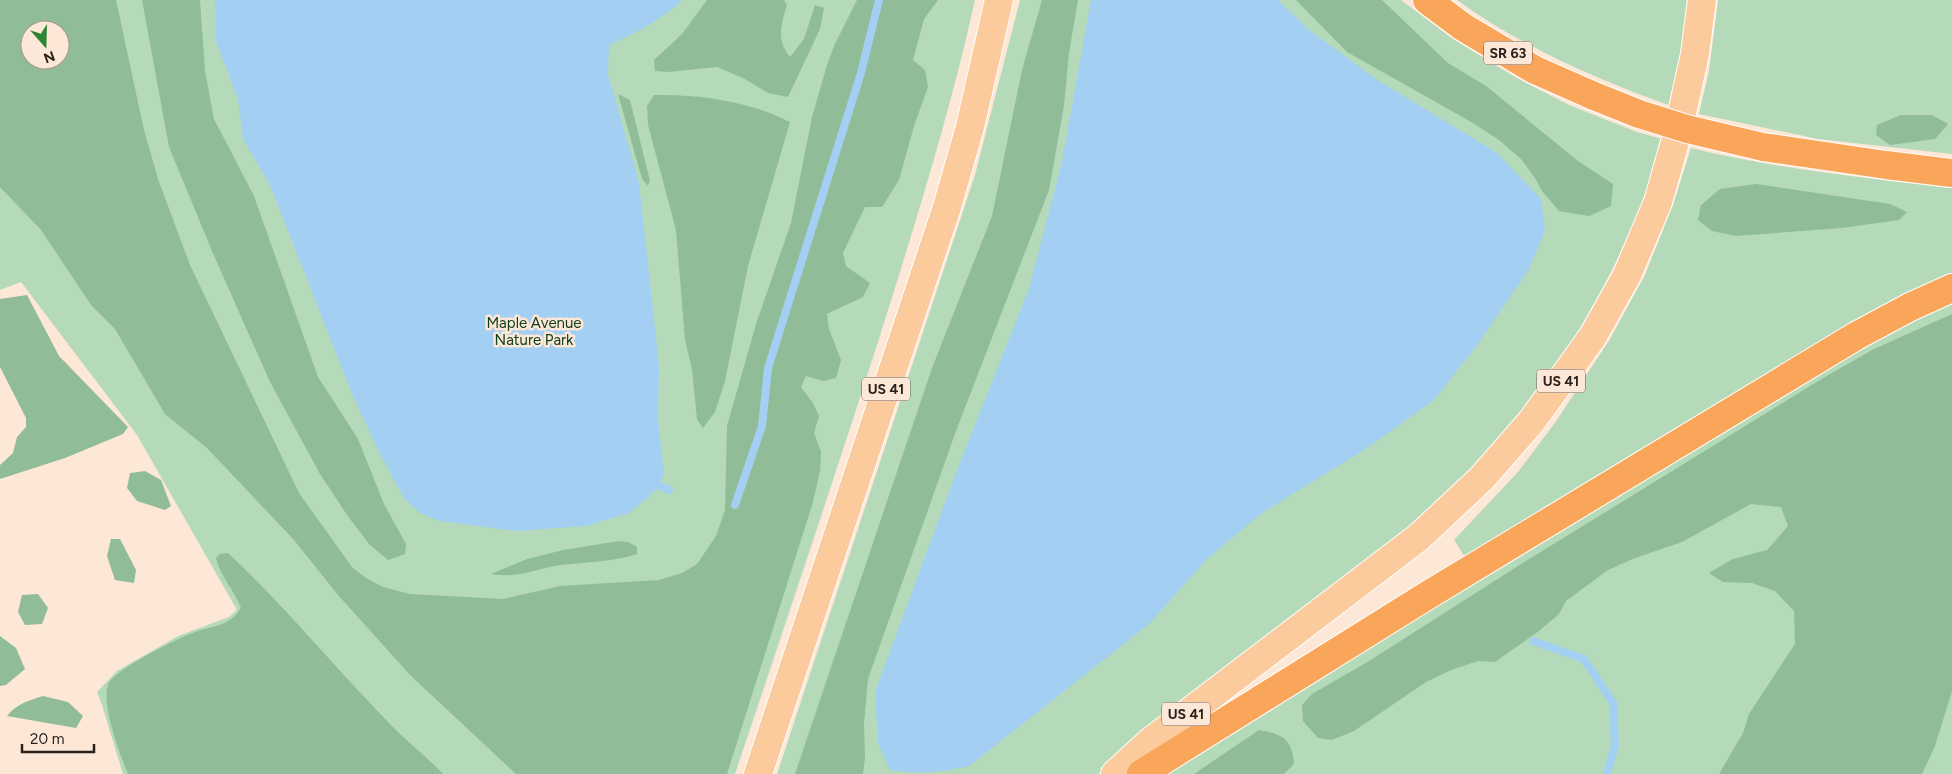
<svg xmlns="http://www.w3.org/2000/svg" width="1952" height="774" viewBox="0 0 1952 774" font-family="Figtree,sans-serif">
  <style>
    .green { fill: #b4daba; fill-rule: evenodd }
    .forest { fill: #91bc98; fill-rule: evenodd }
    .water { fill: #a3cff3 }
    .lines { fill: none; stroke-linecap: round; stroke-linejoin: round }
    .stream { stroke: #a3cff3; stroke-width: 8 }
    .primary-casing { stroke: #fff; stroke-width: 30 }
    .highway-casing { stroke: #fff; stroke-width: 30 }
    .primary { stroke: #fbca9d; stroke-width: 28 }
    .highway { stroke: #f9a65b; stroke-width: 28 }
    .highway-bridge-casing { stroke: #fff; stroke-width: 30; stroke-linecap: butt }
    .highway-bridge { stroke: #f9a65b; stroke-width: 28 }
    .labels { text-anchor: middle; stroke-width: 5; stroke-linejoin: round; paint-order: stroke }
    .shield { fill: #fde7d7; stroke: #695c53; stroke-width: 1 }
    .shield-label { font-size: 14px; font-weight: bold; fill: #29211b }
    .park-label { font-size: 15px; fill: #0f401e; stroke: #fde7d7 }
  </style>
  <rect width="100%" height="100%" fill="#fde7d7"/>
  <g class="green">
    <path d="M0 0H975C949 117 913 231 877 345 831 488 783 631 735 774H123L102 705 97 692 117 671 178 636 229 617 237 610 137 435 21 282 0 290ZM30 30H60V60H30Z"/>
    <path d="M1020 0H1401L1453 39 1515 77 1569 105 1637 132 1662 139C1653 170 1644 200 1631 229 1591 323 1532 408 1463 482 1448 498 1429 512 1412 527L1098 774H777L975 175Z"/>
    <path d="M1457 0H1688L1684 43 1671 106C1596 79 1522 47 1457 0Z"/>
    <path d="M1718 0H1952V154L1818 139 1699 114 1709 71Z"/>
    <path d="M1691 148C1777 169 1864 178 1952 188V279L1467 560 1454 540 1518 472 1557 420 1610 339 1645 275 1674 202Z"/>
    <path d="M1952 300V774H1169L1213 741 1869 339Z"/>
  </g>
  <g class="forest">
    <path d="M0 0H116L144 130 158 179 190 265 299 493 352 567 366 578 383 587 410 594 503 599 560 586 659 580 682 573 697 564 716 536 725 510 727 426 756 324 791 223 812 117 827 65 835 44 857 0H938L924 19 913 60 925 70 928 87 914 126 899 180 882 207H865L843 253 846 266 870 283 863 297 827 314 829 329 841 360 836 378 823 381 806 376 801 387 813 403 819 416 814 433 821 452 820 471 813 502 727 774H516L411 676 338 595 294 540 207 448 165 414 115 329 91 305 41 230 0 187ZM30 30H60V60H30Z"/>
    <path d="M142 0H200L205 71 214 119 254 196 318 377 358 439 384 504 406 544 405 554 388 560 369 544 347 515 320 474 270 382 212 251 169 147Z"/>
    <path d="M707 0H784L787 5C781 25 776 40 790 57L804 39 815 5 824 8 820 29 788 97 768 93 743 78 717 67 668 72 655 71 654 60 682 34Z"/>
    <path d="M1042 0H1078L1069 53 1064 106 1049 190 956 431 868 679 864 723 865 757 863 774H795L932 368 992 216 1022 70Z"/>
    <path d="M1296 0H1382L1448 63 1486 86 1578 161 1613 184 1611 206 1589 216 1559 211 1542 191 1535 178 1521 159 1499 140 1473 123 1347 52Z"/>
    <path d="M618 94 630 100 650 181 648 186 642 179Z"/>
    <path d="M654 95C700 94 749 101 790 122L748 266 725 381 715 412 703 428 697 419 692 369 685 340 676 230 648 125 647 106Z"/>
    <path d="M1901 115H1932L1948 124 1935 139 1890 145 1876 135 1877 125Z"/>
    <path d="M1756 184 1890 204 1907 212 1899 220 1842 228 1736 236 1712 231 1698 220 1701 205 1720 189Z"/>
    <path d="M27 295 59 356 128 427 123 434 65 458 0 479V465L13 453 17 437 26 427V418L0 367V299Z"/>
    <path d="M1952 314V691L1935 746 1922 774H1719L1743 733 1749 714 1795 644 1794 611 1775 591 1752 583 1723 582 1709 573 1733 559 1767 550 1788 526 1781 507 1751 504 1682 542 1635 558 1608 570 1566 601 1559 614 1539 631 1495 662 1478 661 1451 670 1426 682 1354 731 1332 740 1318 738 1303 721 1302 705 1312 694 1369 661 1518 566 1823 378 1874 349Z"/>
    <path d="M145 471 161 480 171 506 165 510 137 501 127 488 130 473Z"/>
    <path d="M111 539H120L136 570 134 583 115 580 107 556Z"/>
    <path d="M619 541 628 542 637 547V554C612 562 586 562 560 565 537 569 514 579 491 574L527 559 563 550Z"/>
    <path d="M228 553C288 609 340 674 398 732 413 747 429 759 443 774H128C120 755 101 704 108 685 113 670 178 638 195 632 215 625 229 627 241 608 234 590 219 574 216 558L220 554Z"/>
    <path d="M38 594 48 608 42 624 25 625 18 612 22 595Z"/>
    <path d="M0 636 16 648 25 669 6 685 0 686Z"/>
    <path d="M43 696 68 702 83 716 76 728 7 716C16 704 30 700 43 696Z"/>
    <path d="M1259 730C1283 734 1292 739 1294 764L1284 774H1194Z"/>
  </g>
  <g class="water">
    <path d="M215 0H682C662 20 635 33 609 45L608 74 639 183 659 366 658 420 664 475 653 493 629 513 586 526 515 531 440 521 420 513 404 498 379 452 352 394 270 185 243 139 238 99 216 41Z"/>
    <path d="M1091 0H1278L1309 30 1376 79 1497 153 1541 199 1545 230 1529 269 1475 348 1434 400 1367 448 1262 513 1207 559 1149 624 969 766C938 773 921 774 890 770L878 743 875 692 959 465 1029 289 1062 162Z"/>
  </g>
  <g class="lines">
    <g class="stream">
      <path d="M648 481 669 490"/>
      <path d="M735 505 762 426 768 368 861 73 879 0"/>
      <path d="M1533 641 1584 659 1613 703 1615 745 1607 774"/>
    </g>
    <g class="primary-casing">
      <g id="primary">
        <path d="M758 774 947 207 970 127 999 0"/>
        <path d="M1115 774 1150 742 1419 537 1482 478 1531 422 1563 378 1593 336 1627 275 1658 202 1678 131 1695 54 1702 0"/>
      </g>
    </g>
    <g class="highway-casing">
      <g id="highway">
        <path d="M1427 0 1463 27 1535 70 1594 96"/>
        <path d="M1763 147 1886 165 1952 173"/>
        <path d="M1141 774 1428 595 1856 336 1910 307 1952 288"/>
      </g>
    </g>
    <use href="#primary" class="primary"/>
    <use href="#highway" class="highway"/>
    <g class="highway-bridge-casing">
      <path id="highway-bridge" d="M1594 96 1639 114 1687 129 1763 147"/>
    </g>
    <use href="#highway-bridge" class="highway-bridge"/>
  </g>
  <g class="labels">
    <g class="shield">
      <rect x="1484" y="41.5" width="48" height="23" rx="4"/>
      <rect x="1537" y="369.5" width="48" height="23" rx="4"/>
      <rect x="862" y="377.5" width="48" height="23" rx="4"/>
      <rect x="1162" y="702.5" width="48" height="23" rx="4"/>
    </g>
    <g class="shield-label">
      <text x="1508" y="58">SR 63</text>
      <text x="1561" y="386">US 41</text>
      <text x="886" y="394">US 41</text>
      <text x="1186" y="719">US 41</text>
    </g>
    <g class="park-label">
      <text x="534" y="328">Maple Avenue<tspan x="534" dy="17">Nature Park</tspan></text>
    </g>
  </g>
  <g transform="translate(45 45) rotate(160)"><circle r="24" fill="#fde7d7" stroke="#a8988c"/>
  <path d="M0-4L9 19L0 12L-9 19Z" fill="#2c8434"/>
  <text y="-8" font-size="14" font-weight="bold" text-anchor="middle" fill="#29211b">N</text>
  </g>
  <path d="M22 744v8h72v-8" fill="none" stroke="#29211b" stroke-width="2.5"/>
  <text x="30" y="744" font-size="15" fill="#29211b" stroke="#fde7d7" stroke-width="4" paint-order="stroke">20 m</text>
</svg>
